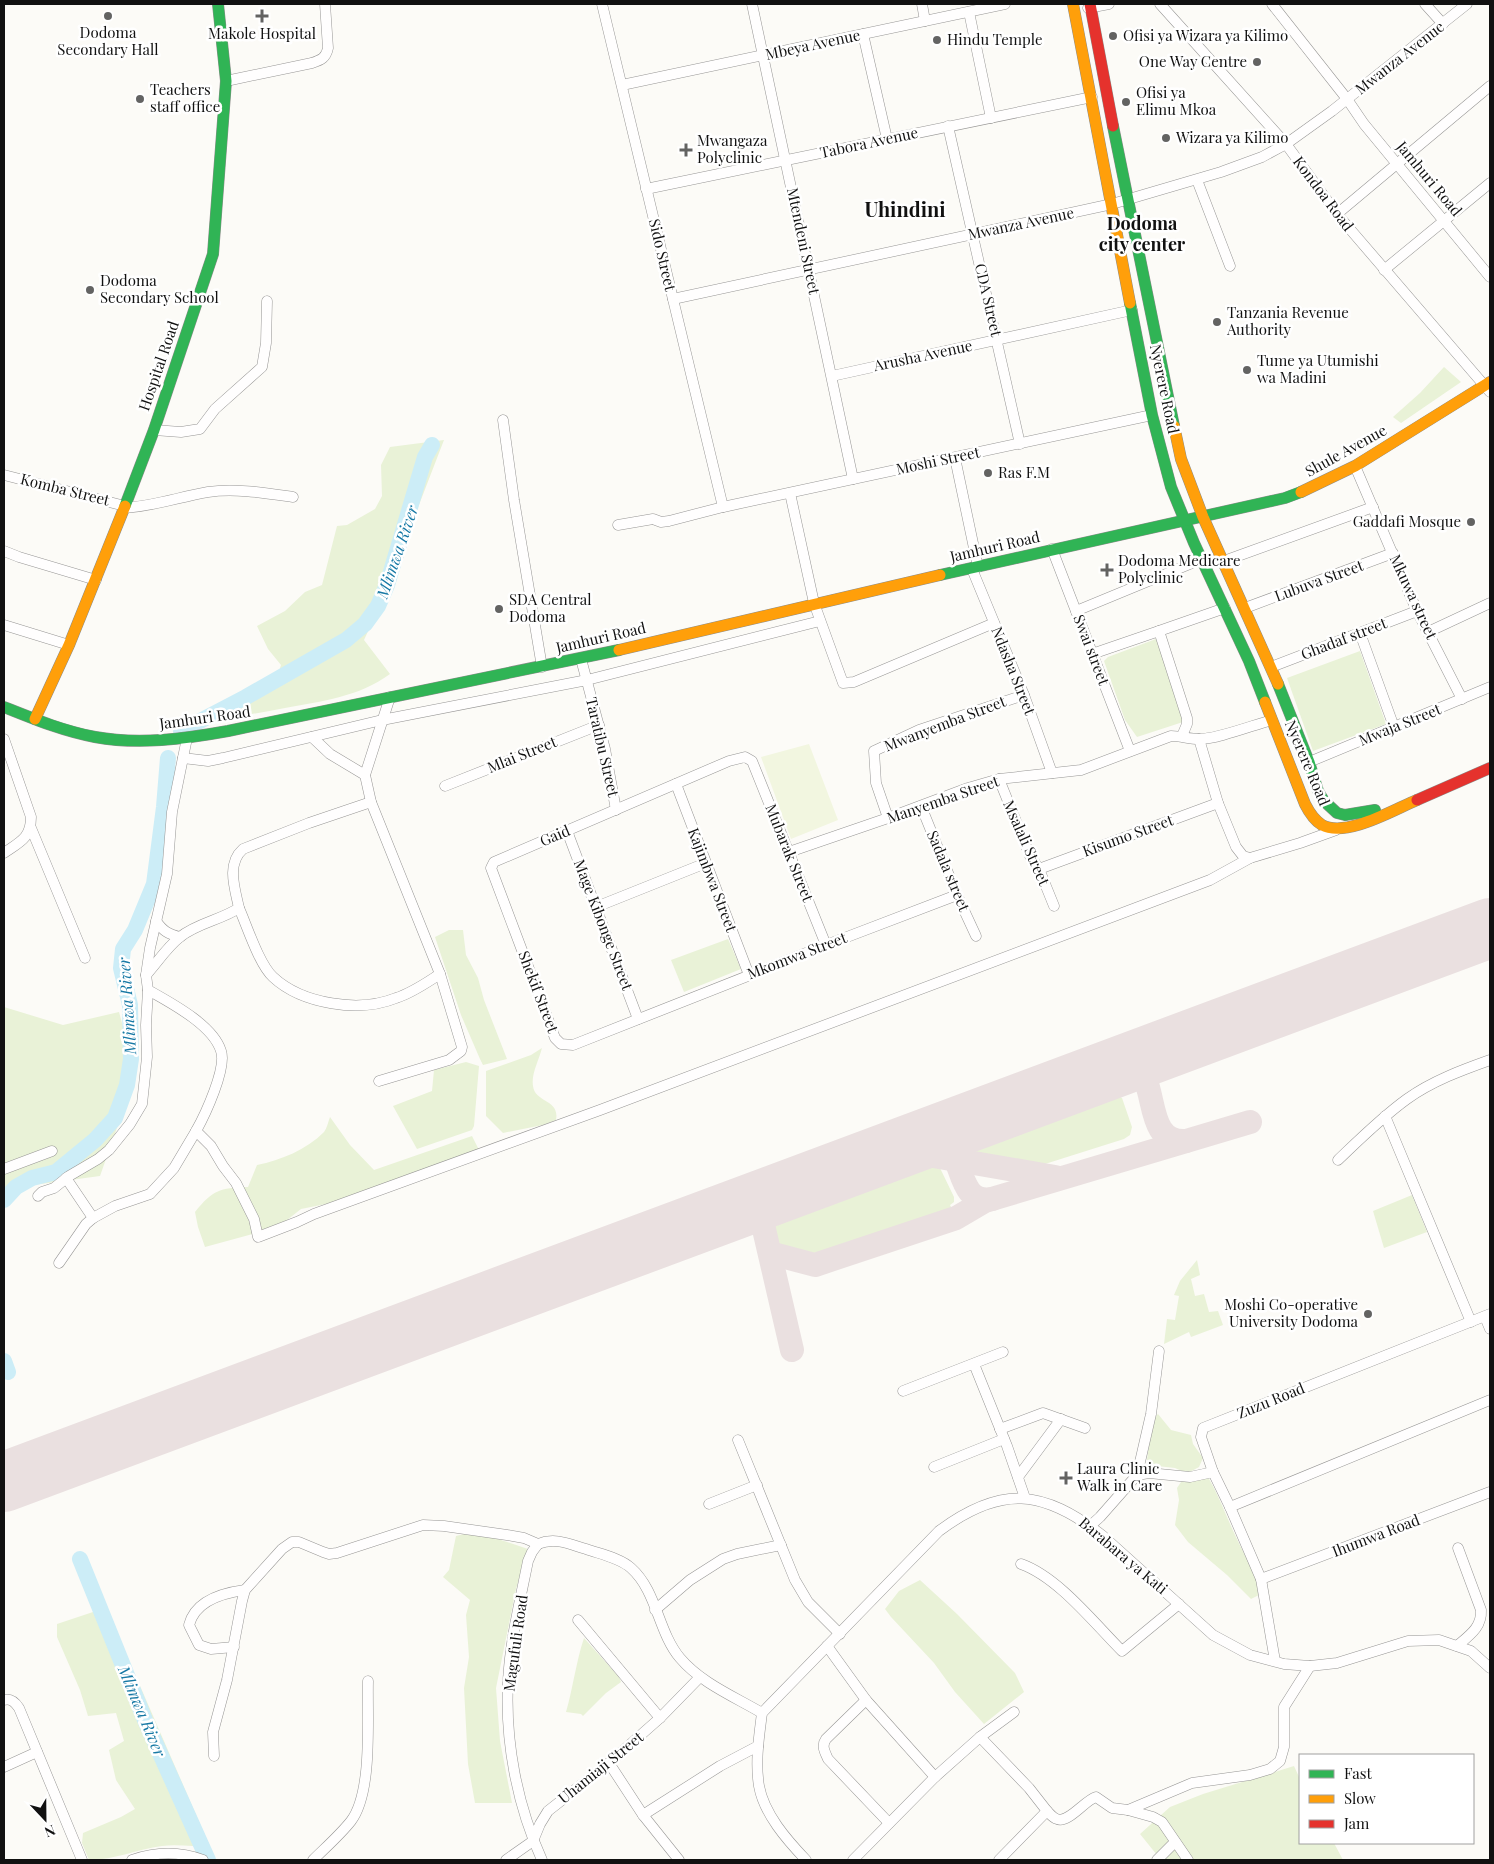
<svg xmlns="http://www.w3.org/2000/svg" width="1494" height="1864" viewBox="0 0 1494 1864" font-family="'Playfair Display',serif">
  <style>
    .green { fill: #e9f2d7 }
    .pitch { fill: #f2f6e0 }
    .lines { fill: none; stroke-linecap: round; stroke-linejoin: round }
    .river { stroke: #ccedf7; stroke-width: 16 }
    .taxiway { stroke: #eae0e0; stroke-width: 24 }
    .runway { stroke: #eae0e0; stroke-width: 60 }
    .street-casing { stroke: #979695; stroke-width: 11 }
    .fast-casing { stroke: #8d8d8b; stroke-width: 12 }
    .slow-casing { stroke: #8d8d8b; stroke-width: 12 }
    .jam-casing { stroke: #8d8d8b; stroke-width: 12 }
    .street { stroke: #fffefe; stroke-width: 10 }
    .fast { stroke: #30b455; stroke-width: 11 }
    .slow { stroke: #ff9f0a; stroke-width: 11 }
    .jam { stroke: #e5322d; stroke-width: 11 }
    .poi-dot { fill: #636362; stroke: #fff; stroke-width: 2 }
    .labels { text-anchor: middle; stroke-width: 5; stroke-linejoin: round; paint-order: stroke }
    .poi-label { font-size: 15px; fill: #111; stroke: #fff; text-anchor: start }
    .street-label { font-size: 15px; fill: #111; stroke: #fff }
    .water-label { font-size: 16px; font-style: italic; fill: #1779a5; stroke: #fff }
    .quarter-label { font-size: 18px; font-weight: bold; fill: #111; stroke: #fff }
    .district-label { font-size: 20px; font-weight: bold; fill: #111; stroke: #fff }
  </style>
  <rect width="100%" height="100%" fill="#fcfbf7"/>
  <g class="green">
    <path d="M1444 367 1461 382 1401 423 1393 417 1420 393Z"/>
    <path d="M444 440 417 510 402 558 364 640 390 674C359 697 322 701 285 708 253 714 222 720 190 722L204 713 245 694 278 674 281 665 268 649 257 626 285 611 305 592 322 585 337 526 347 525 375 509 382 496 381 465 390 447Z"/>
    <path d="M1156 639 1181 700 1183 722 1137 737 1125 720 1104 661 1108 657Z"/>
    <path d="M1360 651 1386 724 1313 751 1287 678Z"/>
    <path d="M449 930H463L466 955 478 978 484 1000 507 1059 483 1065 480 1059 461 1015 435 937Z"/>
    <path d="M728 939 741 969 684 992 671 960Z"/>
    <path d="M4 1007 63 1025 119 1012 136 1074 100 1176 4 1189Z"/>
    <path d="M542 1048C539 1060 531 1074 533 1086 535 1103 560 1099 556 1120L543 1125 503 1133 486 1116V1071L531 1055Z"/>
    <path d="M466 1062 479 1066 474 1126 472 1130 417 1149 393 1106 432 1091 434 1070Z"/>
    <path d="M1111 1092 1122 1098 1132 1127 1130 1135 1124 1139 1045 1164 977 1154 975 1151V1142Z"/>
    <path d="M330 1117 350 1145 374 1170 472 1136 479 1150 341 1201 301 1209 282 1224 249 1235 205 1247 198 1227 195 1212C213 1190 219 1188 248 1187L257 1165C281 1160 306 1150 324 1132 327 1128 328 1122 330 1117Z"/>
    <path d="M916 1166H938L940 1168 954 1197V1202L950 1205 953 1211 809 1258 776 1247C772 1237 767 1224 777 1216L907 1167Z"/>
    <path d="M1412 1195 1427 1232 1384 1248 1373 1211Z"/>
    <path d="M1197 1260 1200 1275 1191 1279 1195 1296 1204 1294 1209 1312 1218 1311 1223 1325 1191 1337 1189 1332 1164 1344 1167 1319 1175 1320 1179 1296 1174 1295 1180 1281Z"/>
    <path d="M1158 1414 1171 1430 1191 1435 1193 1444 1203 1458 1199 1467 1188 1473 1184 1472 1175 1468 1157 1466 1147 1460 1152 1420Z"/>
    <path d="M1208 1477C1220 1498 1226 1516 1236 1537 1245 1557 1256 1574 1261 1594L1251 1599 1227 1575 1188 1542 1175 1525 1179 1500 1177 1488 1183 1479Z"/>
    <path d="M464 1534 495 1538 528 1549 516 1589 496 1688 500 1741 512 1803H475L468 1764 464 1688 469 1657 466 1615 470 1600 443 1577 449 1570 456 1536Z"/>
    <path d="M920 1580 957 1614 1015 1673 1024 1692 984 1724 955 1692 934 1663 891 1617 885 1609 899 1591Z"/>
    <path d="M96 1611 121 1674 137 1679 210 1847C195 1847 178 1844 162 1846 137 1849 115 1860 89 1860L82 1843 83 1833 121 1817 135 1809 116 1780 109 1750 124 1741 116 1713 88 1716 80 1690 57 1637V1624Z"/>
    <path d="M584 1638 619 1677 621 1682 606 1693 583 1716 581 1714 566 1712C573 1688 576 1662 584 1638Z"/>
    <path d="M1294 1766 1300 1779V1843H1334L1343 1860H1161L1140 1834 1170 1807 1203 1794Z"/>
  </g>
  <path class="pitch" d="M809 744 838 820 791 839 761 757Z"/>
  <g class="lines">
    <g class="river">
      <path d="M181 731 246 697 346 640 365 624 378 606 387 585 425 457 432 445"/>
      <path d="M4 1200 16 1187 32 1178 56 1172 95 1140 115 1118 127 1085 131 1059 130 1005 121 968 123 949 135 930 154 884 164 807 168 758"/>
      <path d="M4 1361 8 1372"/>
      <path d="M80 1559 145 1720 208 1860"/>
    </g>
    <g class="taxiway">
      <path d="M1121 1065C1127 1066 1135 1066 1140 1071 1157 1089 1146 1144 1186 1141"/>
      <path d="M1144 1080 1145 1064 1153 1054"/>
      <path d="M930 1137C935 1138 941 1139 945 1142 964 1159 958 1205 992 1199"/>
      <path d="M887 1152H910L1055 1177"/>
      <path d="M757 1199 792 1350"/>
      <path d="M770 1253 815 1265 956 1218 985 1201 1250 1122"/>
    </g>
    <path class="runway" d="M4 1482C499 1296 995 1113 1490 928"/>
    <g class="street-casing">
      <g id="street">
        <path d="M602 4 723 507"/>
        <path d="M752 4 853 479"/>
        <path d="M922 4 925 21"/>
        <path d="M1160 4 1286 144 1337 214 1490 392"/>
        <path d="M1272 4 1347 99 1364 124 1490 277"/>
        <path d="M1425 4 1443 24"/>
        <path d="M1088 8 1109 4"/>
        <path d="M969 12 991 118"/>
        <path d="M863 34 887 139"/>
        <path d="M226 81 312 63C321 60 326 58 328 48L325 4"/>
        <path d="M622 85 1005 4"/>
        <path d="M948 126 1020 444"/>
        <path d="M1197 180 1230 266"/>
        <path d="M646 189 1092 97"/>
        <path d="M1337 214 1490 86"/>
        <path d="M1384 270 1490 183"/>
        <path d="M673 299 1112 204 1221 172 1262 157 1286 144 1332 111 1467 4"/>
        <path d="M832 376 1132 310"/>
        <path d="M503 420 514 500 542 667"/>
        <path d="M154 430 181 432 200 429 215 409 262 367 266 343 267 301"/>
        <path d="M955 458 978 567"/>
        <path d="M1355 466 1417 611 1462 699"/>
        <path d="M4 475 125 506"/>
        <path d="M790 493 814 603 843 683 854 682 994 623"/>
        <path d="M124 508C155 506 179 497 208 492 235 488 265 493 293 497"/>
        <path d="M618 525 653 519 661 522 669 521 723 507 1152 415"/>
        <path d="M1052 549 1130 751"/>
        <path d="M4 551 19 557 96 580"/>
        <path d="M1224 561 1373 507"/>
        <path d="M972 569 1024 695 1052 773"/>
        <path d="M1245 608 1393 553"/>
        <path d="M1076 611 1202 559"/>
        <path d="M4 625 69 645"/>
        <path d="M1428 632 1490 603"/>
        <path d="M1360 633 1394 727"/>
        <path d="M1092 654 1159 631"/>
        <path d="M581 659 605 749 616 810"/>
        <path d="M1271 667 1417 611"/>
        <path d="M1182 736 1187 724V718L1159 631 1225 608"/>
        <path d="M312 737 330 754 365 775"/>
        <path d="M187 738 172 812 167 874 150 948 146 975 148 990C171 1003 213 1025 221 1051 227 1068 205 1115 196 1131L211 1146 223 1166 236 1183 254 1219 258 1237 297 1222 314 1214 600 1110 1210 880 1250 858"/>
        <path d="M4 739 31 817C31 838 20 842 4 853"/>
        <path d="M1199 739 1218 803 1236 847 1243 856 1250 858 1300 843 1336 830"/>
        <path d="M183 758 208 761 223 758 382 720 587 680 820 621"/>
        <path d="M1309 762 1490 687"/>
        <path d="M999 779 1030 856 1039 869 1054 906"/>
        <path d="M676 784 749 975"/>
        <path d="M445 786 599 725"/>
        <path d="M921 806 957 895 976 936"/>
        <path d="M888 818 876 783 874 751 919 730 1024 695"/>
        <path d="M31 828 85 958"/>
        <path d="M567 831 638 1019"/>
        <path d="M789 852 888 818 968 788 999 779 1081 770 1171 736C1181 736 1189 739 1199 739 1218 739 1253 725 1272 720"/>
        <path d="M1039 869 1218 803"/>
        <path d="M596 907 706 863"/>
        <path d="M239 908C247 926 259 964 273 977 302 1004 359 1013 396 998 412 993 426 983 440 974"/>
        <path d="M156 921C163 931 168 934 180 937"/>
        <path d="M826 945 752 761 745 757 729 761 494 862 491 868 555 1038 561 1044 573 1045 826 945 957 895"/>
        <path d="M146 975C157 963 167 947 180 937 197 923 221 920 239 908 235 889 226 864 243 849L309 823 371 802"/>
        <path d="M379 1081 449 1060 461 1051 462 1047 440 974 371 802 365 775 390 697"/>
        <path d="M1385 1116 1471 1322"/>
        <path d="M1338 1160C1360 1139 1382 1117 1407 1099 1432 1081 1462 1070 1490 1060"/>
        <path d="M4 1169 52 1151"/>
        <path d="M38 1196 42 1192 54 1188 69 1176 98 1159 109 1150 130 1124 142 1104 147 1057 146 1025 148 990"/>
        <path d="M93 1218 115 1206 150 1194 174 1168 196 1131"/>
        <path d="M59 1263 86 1224 93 1218 66 1178"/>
        <path d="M1485 1317 1490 1329"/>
        <path d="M974 1364 1007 1446 1025 1498"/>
        <path d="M903 1391 1003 1352"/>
        <path d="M1000 1429 1043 1413 1085 1428"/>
        <path d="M738 1440 795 1580 808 1602 840 1634"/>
        <path d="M934 1467 1004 1439"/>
        <path d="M1137 1475 1151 1414 1159 1351"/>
        <path d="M1018 1477 1061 1419"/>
        <path d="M709 1504 757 1485"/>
        <path d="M1230 1507 1490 1400"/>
        <path d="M1090 1526 1100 1517 1137 1475 1149 1473 1190 1477 1213 1472"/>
        <path d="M538 1544 532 1552 528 1561C520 1601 510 1641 508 1682 505 1742 517 1805 542 1860"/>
        <path d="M538 1544C555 1537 569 1544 586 1549 600 1554 620 1558 631 1568 657 1591 658 1632 680 1658 701 1683 735 1697 762 1713"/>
        <path d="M1021 1564C1058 1577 1094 1623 1122 1651L1179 1604"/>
        <path d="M1261 1579 1490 1492"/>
        <path d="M655 1610 690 1580 723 1559 737 1554 781 1545"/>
        <path d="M578 1620 660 1718"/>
        <path d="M827 1646 866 1700 935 1777"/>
        <path d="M1457 1646C1470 1635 1482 1627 1481 1610L1458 1548"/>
        <path d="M234 1647 211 1649 199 1645 189 1625C195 1601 222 1593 245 1590"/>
        <path d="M1275 1661 1261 1579 1230 1507 1213 1472 1201 1437 1203 1428 1490 1314"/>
        <path d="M4 1700C11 1698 15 1702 19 1708L82 1860"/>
        <path d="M866 1700 826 1739C821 1746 825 1752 828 1759L889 1823"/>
        <path d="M980 1737 1029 1788 1047 1811 999 1860"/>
        <path d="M214 1756 213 1732 227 1680 242 1601 245 1590 282 1549 292 1542H299L323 1552 329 1554 337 1553 423 1525 444 1526 507 1535 524 1538 538 1544"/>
        <path d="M609 1763 643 1815 679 1860"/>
        <path d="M4 1767 37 1752"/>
        <path d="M1128 1810 1153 1817 1162 1822 1188 1860"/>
        <path d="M1047 1811C1050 1814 1053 1818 1057 1819 1068 1824 1085 1800 1096 1797L1112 1808 1128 1810 1192 1783 1250 1775 1270 1769 1280 1761 1284 1747V1707L1310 1666"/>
        <path d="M643 1815 720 1766 758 1746"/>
        <path d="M132 1860C155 1852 179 1851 203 1860"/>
        <path d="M313 1860C325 1848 340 1835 351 1821 373 1792 367 1718 368 1681"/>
        <path d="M506 1860 533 1841 540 1824 548 1811 609 1763 660 1718 700 1677"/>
        <path d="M806 1860C787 1840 764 1814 759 1786 755 1762 759 1737 762 1713L939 1531C1001 1485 1043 1489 1103 1536L1213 1635 1250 1655 1284 1664 1310 1666 1337 1663 1408 1641 1439 1640 1471 1651 1490 1668"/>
        <path d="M853 1860 935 1777 980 1737 1014 1712"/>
        <path d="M1157 1860 1175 1842"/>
      </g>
    </g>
    <g class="fast-casing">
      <g id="fast">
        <path d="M1113 126 1174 426"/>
        <path d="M1130 303 1152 415 1171 487 1194 543 1249 661 1265 702"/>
        <path d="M125 506 154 430 213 254 226 81 218 4"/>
        <path d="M940 575 1285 498 1301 492"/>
        <path d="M1278 684 1309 762 1318 791 1324 801 1337 813 1345 815 1375 810"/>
        <path d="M4 707C34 719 63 731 95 737 139 745 184 739 228 731L619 650"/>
      </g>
    </g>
    <g class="slow-casing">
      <g id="slow">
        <path d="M1073 4 1130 303"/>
        <path d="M1174 426 1181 459 1203 517 1278 684"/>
        <path d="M1301 492 1355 466 1490 382"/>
        <path d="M619 650 940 575"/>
        <path d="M1265 702 1305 804C1309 812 1314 820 1322 825 1346 838 1393 810 1417 800"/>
        <path d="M35 719 69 645 125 506"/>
      </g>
    </g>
    <g class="jam-casing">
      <g id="jam">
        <path d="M1090 4 1113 126"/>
        <path d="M1417 800 1490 768"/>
      </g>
    </g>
    <use href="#street" class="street"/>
    <use href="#fast" class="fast"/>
    <use href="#slow" class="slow"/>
    <use href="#jam" class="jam"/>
  </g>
  <g class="poi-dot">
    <circle cx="108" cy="16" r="5"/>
    <path d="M259.5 8.5h5v5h5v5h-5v5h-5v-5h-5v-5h5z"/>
    <circle cx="1113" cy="36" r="5"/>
    <circle cx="937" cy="40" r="5"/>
    <circle cx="1257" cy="62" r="5"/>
    <circle cx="140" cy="99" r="5"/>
    <circle cx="1126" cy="102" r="5"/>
    <circle cx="1166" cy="138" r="5"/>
    <path d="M683.5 142.5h5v5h5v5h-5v5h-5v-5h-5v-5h5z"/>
    <circle cx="90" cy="290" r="5"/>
    <circle cx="1217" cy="322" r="5"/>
    <circle cx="1247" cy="370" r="5"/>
    <circle cx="988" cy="473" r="5"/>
    <circle cx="1471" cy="522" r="5"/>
    <path d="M1104.5 562.5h5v5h5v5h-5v5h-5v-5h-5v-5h5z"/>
    <circle cx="499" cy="609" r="5"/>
    <circle cx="1368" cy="1314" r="5"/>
    <path d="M1063.5 1470.5h5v5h5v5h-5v5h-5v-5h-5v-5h5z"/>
  </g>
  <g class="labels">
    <g class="poi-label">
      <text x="108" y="38" text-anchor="middle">Dodoma<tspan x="108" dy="17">Secondary Hall</tspan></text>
      <text x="262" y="39" text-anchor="middle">Makole Hospital</text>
      <text x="1123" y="41">Ofisi ya Wizara ya Kilimo</text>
      <text x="947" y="45">Hindu Temple</text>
      <text x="1247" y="67" text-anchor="end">One Way Centre</text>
      <text x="150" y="95">Teachers<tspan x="150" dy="17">staff office</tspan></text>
      <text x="1136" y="98">Ofisi ya<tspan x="1136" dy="17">Elimu Mkoa</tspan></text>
      <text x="1176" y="143">Wizara ya Kilimo</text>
      <text x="697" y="146">Mwangaza<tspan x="697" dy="17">Polyclinic</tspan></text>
      <text x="100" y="286">Dodoma<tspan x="100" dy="17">Secondary School</tspan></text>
      <text x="1227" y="318">Tanzania Revenue<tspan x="1227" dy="17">Authority</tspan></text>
      <text x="1257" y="366">Tume ya Utumishi<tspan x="1257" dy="17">wa Madini</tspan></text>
      <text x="998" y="478">Ras F.M</text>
      <text x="1461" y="527" text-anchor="end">Gaddafi Mosque</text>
      <text x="1118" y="566">Dodoma Medicare<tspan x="1118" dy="17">Polyclinic</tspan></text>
      <text x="509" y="605">SDA Central<tspan x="509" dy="17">Dodoma</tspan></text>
      <text x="1358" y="1310" text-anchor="end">Moshi Co-operative<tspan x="1358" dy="17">University Dodoma</tspan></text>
      <text x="1077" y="1474">Laura Clinic<tspan x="1077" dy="17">Walk in Care</tspan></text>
    </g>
    <g class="street-label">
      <text transform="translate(813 45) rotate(-12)" y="5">Mbeya Avenue</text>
      <text transform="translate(1400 58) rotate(-38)" y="5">Mwanza Avenue</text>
      <text transform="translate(869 143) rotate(-12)" y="5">Tabora Avenue</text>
      <text transform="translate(1429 179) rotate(50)" y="5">Jamhuri Road</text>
      <text transform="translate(1323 194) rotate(53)" y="5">Kondoa Road</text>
      <text transform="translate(1021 224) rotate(-12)" y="5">Mwanza Avenue</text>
      <text transform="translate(803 241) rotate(78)" y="5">Mtendeni Street</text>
      <text transform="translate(662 255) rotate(77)" y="5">Sido Street</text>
      <text transform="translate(988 300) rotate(77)" y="5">CDA Street</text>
      <text transform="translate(923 356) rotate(-12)" y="5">Arusha Avenue</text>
      <text transform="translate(159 366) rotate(-71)" y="5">Hospital Road</text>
      <text transform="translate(1164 389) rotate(78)" y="5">Nyerere Road</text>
      <text transform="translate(1346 451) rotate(-29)" y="5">Shule Avenue</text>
      <text transform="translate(938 461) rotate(-12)" y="5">Moshi Street</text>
      <text transform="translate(65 490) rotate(14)" y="5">Komba Street</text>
      <text transform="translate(995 547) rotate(-13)" y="5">Jamhuri Road</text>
      <text transform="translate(1319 581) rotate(-20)" y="5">Lubuva Street</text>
      <text transform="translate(1413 597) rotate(65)" y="5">Mkuwa street</text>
      <text transform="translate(601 638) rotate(-13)" y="5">Jamhuri Road</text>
      <text transform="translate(1344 639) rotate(-21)" y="5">Ghadaf street</text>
      <text transform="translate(1091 650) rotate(69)" y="5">Swai street</text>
      <text transform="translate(1013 671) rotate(68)" y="5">Ndasha Street</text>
      <text transform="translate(205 718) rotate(-8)" y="5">Jamhuri Road</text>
      <text transform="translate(945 724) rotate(-21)" y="5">Mwanyemba Street</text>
      <text transform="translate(1400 725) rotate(-22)" y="5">Mwaja Street</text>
      <text transform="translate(602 747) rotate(77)" y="5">Taratibu Street</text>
      <text transform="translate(522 755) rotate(-22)" y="5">Mlai Street</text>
      <text transform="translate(1307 763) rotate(67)" y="5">Nyerere Road</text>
      <text transform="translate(943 800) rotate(-19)" y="5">Manyemba Street</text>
      <text transform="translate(555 836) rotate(-23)" y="5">Gaid</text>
      <text transform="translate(1128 836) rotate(-20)" y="5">Kisumo Street</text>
      <text transform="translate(1026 843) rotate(66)" y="5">Msalali Street</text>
      <text transform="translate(789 853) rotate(68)" y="5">Mubarak Street</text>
      <text transform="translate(948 871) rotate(67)" y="5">Sadala street</text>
      <text transform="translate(712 880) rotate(69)" y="5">Kajimbwa Street</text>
      <text transform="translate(603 925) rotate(69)" y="5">Mage Kibonge Street</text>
      <text transform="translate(797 956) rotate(-21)" y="5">Mkomwa Street</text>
      <text transform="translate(538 992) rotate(69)" y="5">Shekif Street</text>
      <text transform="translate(1271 1401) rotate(-22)" y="5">Zuzu Road</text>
      <text transform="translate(1376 1536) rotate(-21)" y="5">Ihumwa Road</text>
      <text transform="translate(1123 1556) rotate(40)" y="5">Barabara ya Kati</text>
      <text transform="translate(516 1643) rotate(-82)" y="5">Magufuli Road</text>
      <text transform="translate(601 1768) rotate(-39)" y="5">Uhamiaji Street</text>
    </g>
    <g class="water-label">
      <text transform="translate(397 552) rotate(-71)" y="6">Mlimwa River</text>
      <text transform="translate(127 1006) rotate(-94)" y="6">Mlimwa River</text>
      <text transform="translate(142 1711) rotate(67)" y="6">Mlimwa River</text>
    </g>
    <g class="quarter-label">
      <text x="1142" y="230">Dodoma<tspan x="1142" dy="21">city center</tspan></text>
    </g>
    <g class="district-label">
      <text x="905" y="217">Uhindini</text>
    </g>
  </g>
  <rect width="1494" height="1864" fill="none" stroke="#111111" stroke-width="10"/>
  <rect x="1299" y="1754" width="175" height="90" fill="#ffffff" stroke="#a0a0a0"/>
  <rect x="1309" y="1770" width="25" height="8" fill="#30b455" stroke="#a0a0a0"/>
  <text x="1344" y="1779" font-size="15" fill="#111111">Fast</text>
  <rect x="1309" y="1795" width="25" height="8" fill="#ff9f0a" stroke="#a0a0a0"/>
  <text x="1344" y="1804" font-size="15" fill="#111111">Slow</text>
  <rect x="1309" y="1820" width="25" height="8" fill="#e5322d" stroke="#a0a0a0"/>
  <text x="1344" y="1829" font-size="15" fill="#111111">Jam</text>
  <g transform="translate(45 1819) rotate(158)" stroke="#ffffff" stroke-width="4" paint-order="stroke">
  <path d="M0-4L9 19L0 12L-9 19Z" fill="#111111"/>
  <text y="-8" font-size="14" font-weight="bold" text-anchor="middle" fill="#111111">N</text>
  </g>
</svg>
